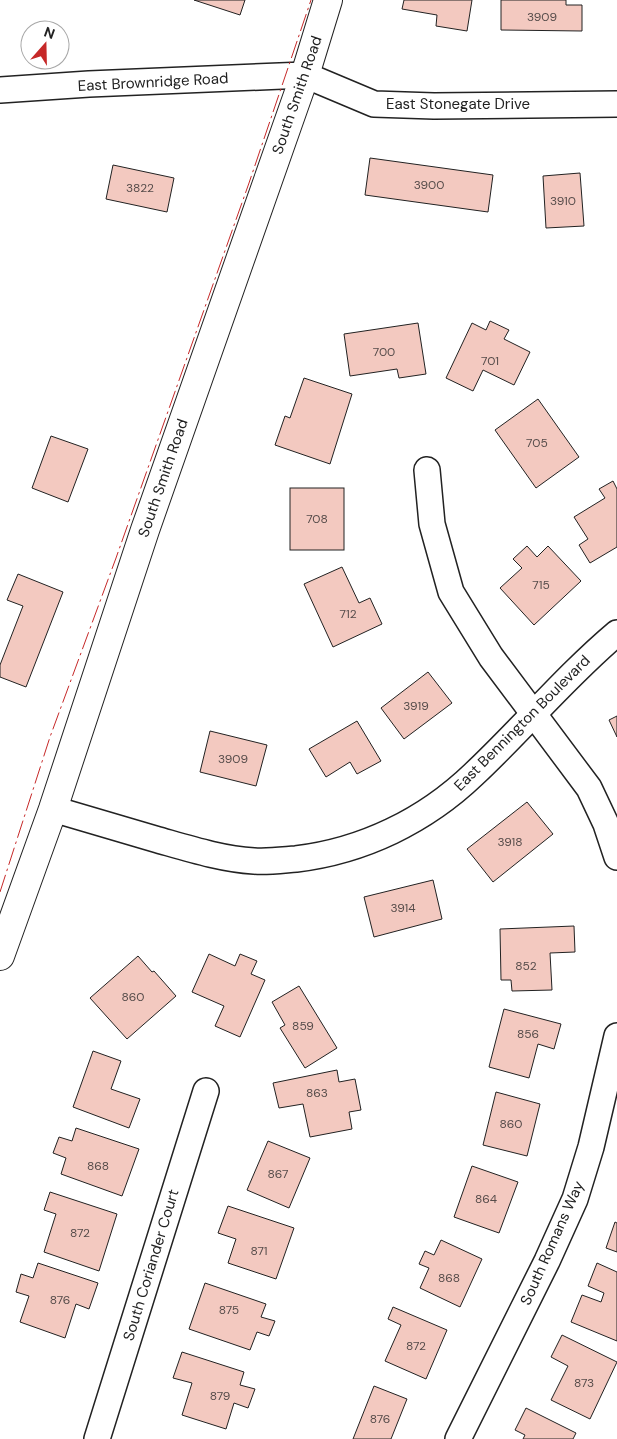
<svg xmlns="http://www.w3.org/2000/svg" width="617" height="1439" viewBox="0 0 617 1439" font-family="'DM Sans',sans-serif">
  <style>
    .building { fill: #f3c9c0; stroke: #222 }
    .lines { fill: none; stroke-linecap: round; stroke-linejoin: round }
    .minor-casing { stroke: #222; stroke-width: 28 }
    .major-casing { stroke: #222; stroke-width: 30 }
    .minor { stroke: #fff; stroke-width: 25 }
    .major { stroke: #fff; stroke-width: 28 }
    .power { stroke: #c62828; stroke-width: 1; stroke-dasharray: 18 4 2.5 4; stroke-linecap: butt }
    .labels { text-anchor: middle; stroke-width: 4; stroke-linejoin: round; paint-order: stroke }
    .number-label { font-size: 12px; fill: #564c4a }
    .street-label { font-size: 15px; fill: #222; stroke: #fff }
  </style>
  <rect width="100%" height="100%" fill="#fff"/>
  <g class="building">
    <path d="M194 0H245L240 15Z"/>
    <path d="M404 0H472L467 31 436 26 437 15 402 9Z"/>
    <path d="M501 0H566V5H582V31L501 30Z"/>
    <path d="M370 158 493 175 488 212 365 195Z"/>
    <path d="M113 165 174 178 167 212 106 199Z"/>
    <path d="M580 173 584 226 546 228 543 176Z"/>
    <path d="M490 321 509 330 504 339 530 352 514 385 483 370 473 391 446 378 472 323 486 330Z"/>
    <path d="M418 323 426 374 399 378 397 369 350 376 344 334Z"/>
    <path d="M304 378 352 394 330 464 275 445 285 416 290 418Z"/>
    <path d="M538 399 579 457 536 488 495 430Z"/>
    <path d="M51 436 88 449 68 502 32 488Z"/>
    <path d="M613 481 617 489V547L590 563 579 545 588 539 574 517 605 498 599 489Z"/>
    <rect x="290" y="488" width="54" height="62"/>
    <path d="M527 546 537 557 548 546 581 581 534 625 500 588 522 568 513 559Z"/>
    <path d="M342 567 359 603 370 598 382 624 333 647 304 584Z"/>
    <path d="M18 574 63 592 26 687 0 677V665L23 606 7 600Z"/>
    <path d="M428 672 452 703 404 739 381 708Z"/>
    <path d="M617 716V737L609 720Z"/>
    <path d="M357 721 381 761 357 774 350 762 326 777 309 749Z"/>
    <path d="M210 731 267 745 256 786 200 772Z"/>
    <path d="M527 802 553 834 493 882 467 849Z"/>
    <path d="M433 880 442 919 374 937 364 897Z"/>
    <path d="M574 926 575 952 550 953 552 990 512 991 511 980H501L500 929Z"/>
    <path d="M209 954 235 966 240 954 257 961 251 974 265 980 240 1037 215 1026 224 1006 192 992Z"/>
    <path d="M138 956 152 972 154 971 176 996 127 1039 90 998Z"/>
    <path d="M299 986 337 1048 305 1068 280 1028 285 1025 272 1002Z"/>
    <path d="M504 1009 561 1024 554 1049 538 1044 529 1078 489 1067Z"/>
    <path d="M93 1051 121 1061 111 1089 140 1099 129 1128 73 1107Z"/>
    <path d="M337 1070 339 1082 355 1079 361 1110 349 1112 352 1129 310 1137 303 1104 279 1108 273 1083Z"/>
    <path d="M496 1092 540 1104 527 1156 483 1145Z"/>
    <path d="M76 1128 139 1149 122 1196 61 1174 66 1158 53 1153 59 1137 72 1141Z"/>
    <path d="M268 1141 310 1158 289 1208 247 1190Z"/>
    <path d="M472 1166 518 1182 499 1233 454 1217Z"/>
    <path d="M50 1192 117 1214 99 1271 44 1252 56 1214 44 1210Z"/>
    <path d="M228 1206 294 1228 276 1279 228 1263 236 1239 218 1233Z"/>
    <path d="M615 1222 617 1223V1252L606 1248Z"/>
    <path d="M441 1240 482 1259 460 1307 420 1288 429 1268 419 1264 425 1251 434 1255Z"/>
    <path d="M38 1263 98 1283 89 1309 76 1304 65 1338 20 1322 29 1296 16 1292 21 1274 33 1278Z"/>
    <path d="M597 1263 617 1272V1341L571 1322 582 1295 601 1302 604 1293 588 1286Z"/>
    <path d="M205 1283 266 1304 261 1317 275 1321 269 1336 257 1332 250 1350 189 1329Z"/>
    <path d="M393 1307 447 1330 426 1379 385 1361 401 1325 388 1319Z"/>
    <path d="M562 1335 617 1362 590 1419 551 1400 568 1366 551 1357Z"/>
    <path d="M182 1352 244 1372 240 1385 255 1389 248 1408 234 1403 226 1429 182 1415 192 1383 173 1378Z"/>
    <path d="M374 1386 407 1399 391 1439H353Z"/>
    <path d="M526 1408 576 1433 573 1439H523L525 1435 515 1430Z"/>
  </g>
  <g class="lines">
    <g class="minor-casing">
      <g id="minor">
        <path d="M0 90 89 84 305 75 374 104 434 106 617 104"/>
        <path d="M427 470 432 524 451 592 491 657 589 788 606 824 617 857"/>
        <path d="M53 809C87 819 121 829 155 839 187 848 221 859 254 861 268 862 283 860 296 859 363 851 425 821 474 774 523 728 566 676 617 633"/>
        <path d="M97 1439 206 1091"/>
        <path d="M458 1439 547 1261 575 1199 591 1147 617 1036"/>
      </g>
    </g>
    <g class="major-casing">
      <path id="major" d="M0 956 53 809 145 530 305 75 328 0"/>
    </g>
    <use href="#minor" class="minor"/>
    <use href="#major" class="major"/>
    <path class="power" d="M0 892 50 737 116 558 249 183 311 0"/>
  </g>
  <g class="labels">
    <g class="number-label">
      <text x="542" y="21">3909</text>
      <text x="429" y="189">3900</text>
      <text x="140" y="192">3822</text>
      <text x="563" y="205">3910</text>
      <text x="384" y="356">700</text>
      <text x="490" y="365">701</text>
      <text x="537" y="447">705</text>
      <text x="317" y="523">708</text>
      <text x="541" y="589">715</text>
      <text x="348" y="618">712</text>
      <text x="416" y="710">3919</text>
      <text x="233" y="763">3909</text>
      <text x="510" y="846">3918</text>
      <text x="403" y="912">3914</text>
      <text x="526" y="970">852</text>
      <text x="133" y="1001">860</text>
      <text x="303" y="1030">859</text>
      <text x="528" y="1038">856</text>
      <text x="317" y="1097">863</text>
      <text x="511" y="1128">860</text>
      <text x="98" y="1170">868</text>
      <text x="278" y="1178">867</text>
      <text x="486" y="1203">864</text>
      <text x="80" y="1237">872</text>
      <text x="259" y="1255">871</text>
      <text x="449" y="1282">868</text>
      <text x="60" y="1304">876</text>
      <text x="229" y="1314">875</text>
      <text x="416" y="1350">872</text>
      <text x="584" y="1387">873</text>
      <text x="220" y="1400">879</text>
      <text x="380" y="1423">876</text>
    </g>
    <g class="street-label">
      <text transform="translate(153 82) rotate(-3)" y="5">East Brownridge Road</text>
      <text transform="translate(297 95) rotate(-71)" y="5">South Smith Road</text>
      <text x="458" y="109">East Stonegate Drive</text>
      <text transform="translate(163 478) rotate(-71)" y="5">South Smith Road</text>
      <text transform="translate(522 723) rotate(-45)" y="5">East Bennington Boulevard</text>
      <text transform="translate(552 1243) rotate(-66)" y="5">South Romans Way</text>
      <text transform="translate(151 1265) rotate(-73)" y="5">South Coriander Court</text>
    </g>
  </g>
  <g transform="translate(45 45) rotate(20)"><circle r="24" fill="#ffffff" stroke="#a7a7a7"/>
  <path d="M0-4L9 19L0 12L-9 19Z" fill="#c62828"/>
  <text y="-8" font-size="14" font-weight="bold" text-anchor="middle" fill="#222222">N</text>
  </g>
</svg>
